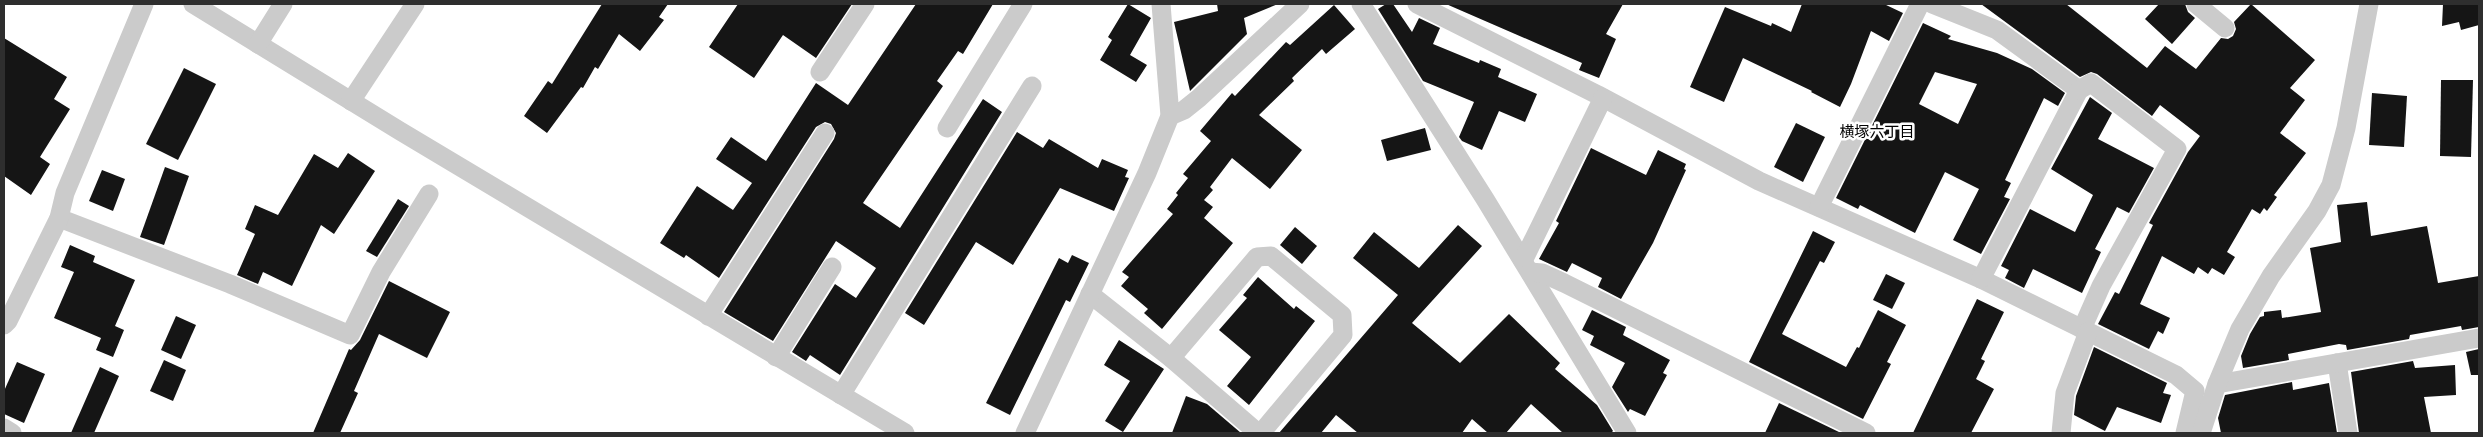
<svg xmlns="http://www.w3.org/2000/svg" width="2483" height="437" viewBox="0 0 2483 437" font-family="'DejaVu Sans','Noto Sans JP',sans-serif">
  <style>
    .building { fill: #151515; fill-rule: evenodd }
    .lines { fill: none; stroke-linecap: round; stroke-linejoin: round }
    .street { stroke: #cbcbcb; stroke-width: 19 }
    .labels { text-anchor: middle; stroke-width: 5; stroke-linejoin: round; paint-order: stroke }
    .neighbourhood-label { font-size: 15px; fill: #000; stroke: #fff }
  </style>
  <rect width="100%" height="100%" fill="#fff"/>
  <g class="building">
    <path d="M602 4H668L659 17 664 20 640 51 619 34 598 69 595 67 583 88 581 87 547 133 524 116 548 81 552 84Z"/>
    <path d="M738 4H852L816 58 783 35 754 78 709 47Z"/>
    <path d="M916 4H993L963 54 958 51 937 81 943 86 863 203 900 228 983 99 1002 112 840 375 810 355 806 361 792 352 835 284 856 298 876 268 836 241 773 341 724 312 834 139 836 133 831 124 825 122 816 127 719 278 686 255 684 258 660 243 697 186 733 210 752 183 716 159 731 137 766 161 816 83 848 105Z"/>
    <path d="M1128 4 1151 18 1130 55 1147 65 1136 82 1100 60 1112 40 1108 37Z"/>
    <path d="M1217 4H1278L1244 18 1247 34 1190 91 1174 22 1218 11Z"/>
    <path d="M1386 4H1393L1412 32 1419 18 1440 28 1433 44 1479 63 1480 60 1501 69 1498 77 1537 94 1525 122 1499 111 1482 150 1462 141 1459 137 1474 102 1423 81 1378 9Z"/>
    <path d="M1446 4H1623L1606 34 1616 39 1599 78 1579 70 1582 63Z"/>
    <path d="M1802 4H1884L1903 13 1889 41 1871 31 1851 84 1840 107 1811 92 1812 91 1743 58 1724 102 1690 87 1725 7 1771 26 1772 23 1791 32Z"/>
    <path d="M1981 4H2066L2147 68 2165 46 2196 69 2221 38 2228 39 2233 36 2236 29 2234 22 2251 4 2315 60 2290 88 2305 100 2280 133 2306 153 2274 195 2277 197 2267 211 2264 208 2260 214 2252 209 2227 252 2235 257 2224 275 2212 268 2208 274 2198 267 2194 274 2162 256 2140 304 2170 318 2163 334 2158 331 2149 349 2098 324 2115 292 2119 294 2153 225 2149 223 2188 152 2200 136 2160 105 2152 116 2097 74 2091 72 2080 77Z"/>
    <path d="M2159 4H2185L2188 12 2195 18 2172 44 2145 19Z"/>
    <path d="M2443 4H2479V25L2461 30 2459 22 2442 26Z"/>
    <path d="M1334 5 1355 29 1326 54 1322 49 1292 78 1294 81 1259 115 1302 150 1270 189 1232 158 1210 187 1213 190 1204 200 1213 207 1204 218 1233 243 1162 329 1144 313 1148 309 1121 286 1129 277 1122 272 1173 214 1167 209 1178 195 1176 193 1188 178 1183 174 1211 141 1200 131 1232 93 1235 96 1286 42 1290 45Z"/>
    <path d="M1923 23 1951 36 1948 39 1997 53 2032 69 2065 93 2058 106 2044 98 2005 180 2011 183 2004 197 2010 199 1981 254 1953 240 1979 189 1945 172 1915 233 1860 205 1858 209 1836 198ZM1935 72 1977 84 1958 124 1919 104Z"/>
    <path d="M4 38 67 77 54 99 70 109 40 157 50 164 31 195 4 176Z"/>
    <path d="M184 68 216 84 178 160 146 144Z"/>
    <path d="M2441 80H2473L2471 157 2440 156Z"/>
    <path d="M2372 93 2407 96 2404 147 2369 145Z"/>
    <path d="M2090 97 2112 113 2098 139 2154 168 2129 213 2117 207 2095 249 2101 252 2082 293 2033 269 2024 288 2005 278 2009 270 2001 266 2030 209 2075 232 2093 195 2051 169Z"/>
    <path d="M1796 123 1825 137 1803 182 1774 167Z"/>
    <path d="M1425 128 1431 150 1387 161 1381 140Z"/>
    <path d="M1017 132 1043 148 1049 139 1098 168 1102 159 1128 170 1125 177 1129 178 1114 211 1060 188 1013 265 976 242 924 325 905 313Z"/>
    <path d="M1591 148 1646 175 1658 150 1686 164 1684 169 1686 170 1653 243 1621 299 1598 287 1602 278 1572 263 1567 272 1539 259 1559 223 1556 221Z"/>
    <path d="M348 153 375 171 334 234 321 225 292 286 263 272 258 284 237 275 255 234 245 229 255 205 278 215 314 154 338 168Z"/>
    <path d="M165 167 189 176 164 245 140 237Z"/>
    <path d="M102 170 125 179 113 211 89 201Z"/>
    <path d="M398 199 409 206 377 257 366 251Z"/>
    <path d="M2367 202 2371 236 2427 226 2438 283 2479 276V327L2462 330 2461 326 2410 335 2409 339 2347 350 2346 345 2339 344 2288 354 2289 360 2243 368 2241 356 2250 334 2260 317 2264 316V312L2281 310 2282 318 2321 312 2310 248 2341 242 2337 205Z"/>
    <path d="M1458 225 1482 246 1412 323 1460 363 1509 314 1560 363 1555 369 1597 405 1613 431 1611 433H1563L1531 404 1506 433H1488L1472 419 1462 433H1358L1336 415 1321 433H1279L1398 295 1353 258 1374 232 1419 268Z"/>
    <path d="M1295 227 1317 246 1302 264 1280 245Z"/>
    <path d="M1813 231 1835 242 1824 263 1820 261 1782 334 1846 367 1857 347 1859 348 1878 310 1906 325 1887 362 1891 364 1863 419 1749 362Z"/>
    <path d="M70 245 95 256 93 262 135 280 115 326 124 330 113 357 96 350 101 338 54 318 74 272 61 267Z"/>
    <path d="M1072 255 1089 263 1070 302 1066 300 1010 415 986 403 1059 258 1068 263Z"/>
    <path d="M1886 274 1905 283 1892 309 1873 300Z"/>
    <path d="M1258 277 1294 309 1296 306 1315 321 1249 405 1227 386 1251 357 1219 330 1247 298 1243 295Z"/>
    <path d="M389 281 450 312 427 358 379 334 354 391 358 393 340 433H313L349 349 351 350 360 340Z"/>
    <path d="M1977 299 2004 312 1981 359 1985 361 1976 379 1994 389 1971 433H1913Z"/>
    <path d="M1592 310 1626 327 1623 335 1670 360 1663 373 1667 375 1645 416 1630 409 1628 412 1612 387 1625 363 1590 345 1594 336 1582 330Z"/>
    <path d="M176 316 196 325 181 359 161 350Z"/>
    <path d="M1119 340 1164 369 1123 432 1105 421 1130 381 1104 365Z"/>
    <path d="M2094 347 2167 383 2163 393 2171 395 2161 423 2117 407 2105 431 2074 415 2076 396Z"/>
    <path d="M2479 349V375H2471L2466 352Z"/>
    <path d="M164 360 186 370 173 401 150 391Z"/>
    <path d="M2413 361 2415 368 2455 365 2456 395 2424 397 2431 433H2359L2351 372Z"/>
    <path d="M17 362 45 374 24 423 4 414V391Z"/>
    <path d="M100 367 119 376 94 433H71Z"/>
    <path d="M2292 382 2293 390 2329 383 2337 433H2221L2218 418 2225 395Z"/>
    <path d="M1186 396 1207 404 1241 433H1172Z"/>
    <path d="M1779 403 1841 433H1765Z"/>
  </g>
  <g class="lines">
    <g class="street">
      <path d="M193 4 400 131 905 433"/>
      <path d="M1361 4 1485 199 1627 433"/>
      <path d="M1417 4 1598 95 1759 181 1981 279 2176 375 2195 391 2185 433"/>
      <path d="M1932 4 1997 30 2079 90 1981 279"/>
      <path d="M2196 4 2225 28"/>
      <path d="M258 44 283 4"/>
      <path d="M820 72 865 4"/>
      <path d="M2079 90 2091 83 2177 149 2101 286 2082 329"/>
      <path d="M351 101 415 4"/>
      <path d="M1170 116 1184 110 1199 98 1300 4"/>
      <path d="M947 128 1023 4"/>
      <path d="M1819 207 1920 4"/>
      <path d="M59 218 230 284 350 335 381 272 429 194"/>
      <path d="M1523 261 1603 98"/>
      <path d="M1530 272 1542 273 1564 283 1866 433"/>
      <path d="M1090 294 1171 358 1258 433"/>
      <path d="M708 316 825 133"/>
      <path d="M4 325 8 321 59 218 65 193 144 4"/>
      <path d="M776 357 832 267"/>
      <path d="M1171 358 1257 257 1271 256 1342 315 1343 335 1261 433"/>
      <path d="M2337 363 2348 433"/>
      <path d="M2217 384 2479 338"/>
      <path d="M841 395 1032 86"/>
      <path d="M4 428 12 433"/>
      <path d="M1025 433 1147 173 1170 116 1161 4"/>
      <path d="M2061 433 2065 393 2088 332"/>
      <path d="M2201 433 2217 384 2240 329 2271 276 2317 211 2331 185 2346 128 2369 4"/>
    </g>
  </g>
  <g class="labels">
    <g class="neighbourhood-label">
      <text x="1877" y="137">横塚六丁目</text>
    </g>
  </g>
  <rect width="2483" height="437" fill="none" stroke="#2e2e2e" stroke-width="10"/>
</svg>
